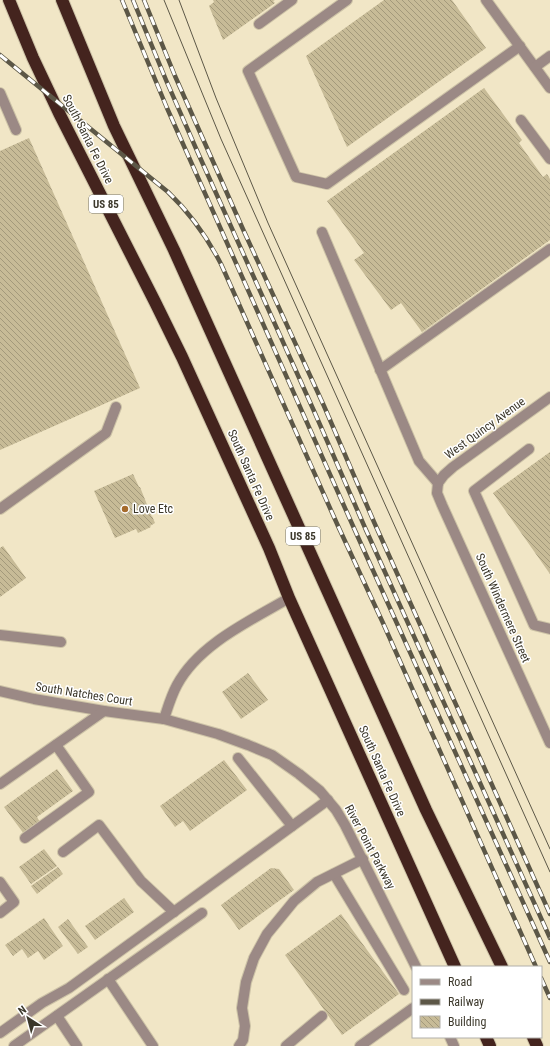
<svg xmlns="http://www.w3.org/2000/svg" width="550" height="1046" viewBox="0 0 550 1046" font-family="'Roboto Condensed',sans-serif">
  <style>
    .building { fill: url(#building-back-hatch) }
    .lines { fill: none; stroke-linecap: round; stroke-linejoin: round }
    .minor-casing { stroke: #cdc3a7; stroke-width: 12 }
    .highway-casing { stroke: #cdc3a7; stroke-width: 14 }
    .minor { stroke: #9b8985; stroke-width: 10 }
    .highway { stroke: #44241e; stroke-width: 12 }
    .tram { stroke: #5c5747; stroke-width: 1 }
    .rail-casing { stroke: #5c5747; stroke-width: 4.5 }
    .rail { stroke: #fff; stroke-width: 3; stroke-dasharray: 9; stroke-linecap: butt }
    .poi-dot { fill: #a56a2b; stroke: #fff; stroke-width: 1.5 }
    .labels { text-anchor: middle; stroke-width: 3; stroke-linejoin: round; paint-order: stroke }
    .shield { fill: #fff; stroke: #76746b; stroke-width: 1 }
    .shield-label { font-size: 11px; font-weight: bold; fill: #3c382b }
    .street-label { font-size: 12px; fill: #3c382b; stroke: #fff }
    .poi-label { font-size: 12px; fill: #3c382b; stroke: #fff; text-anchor: start }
  </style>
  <defs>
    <pattern id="building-back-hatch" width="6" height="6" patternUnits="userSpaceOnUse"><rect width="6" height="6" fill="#c7bb97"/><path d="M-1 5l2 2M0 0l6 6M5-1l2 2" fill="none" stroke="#a3997b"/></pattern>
  </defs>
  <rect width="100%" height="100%" fill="#f1e6c6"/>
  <g class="building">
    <path d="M213 0H275L273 1 275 3 223 40 209 6 214 2Z"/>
    <path d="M384 0H452L486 48 347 147 306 56Z"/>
    <path d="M484 88 522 140 519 143 543 177 547 174 550 179V240L422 332 401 303 391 310 354 260 364 253 327 201Z"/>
    <path d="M29 138 140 388 0 450V151Z"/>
    <path d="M550 452V574L493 493Z"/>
    <path d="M133 474 139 487H140L152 517V516L155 523 150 526 151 527 138 533 136 529 115 538 94 491Z"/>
    <path d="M3 546 26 578 0 597V548Z"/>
    <path d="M248 673 268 700 241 719 222 692Z"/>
    <path d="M224 760 247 790 190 831 183 821 175 827 160 806Z"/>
    <path d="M57 769 73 791 37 817 40 822 24 834 4 807Z"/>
    <path d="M44 849 57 866 31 884 19 867Z"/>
    <path d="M58 867 63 874 37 894 31 886Z"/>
    <path d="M271 868 279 869 294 890 239 930 221 905Z"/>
    <path d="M124 898 134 912 95 940 85 926Z"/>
    <path d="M341 914 399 994 342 1035 285 955Z"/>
    <path d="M44 918 63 946 44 960 38 951 28 958 22 949 13 956 5 945Z"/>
    <path d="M68 919 88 947 78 954 58 927Z"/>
  </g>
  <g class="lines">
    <g class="minor-casing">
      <g id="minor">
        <path d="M347 0 248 71 296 177 327 184 520 46"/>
        <path d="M486 0 550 88"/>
        <path d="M259 24 292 0"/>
        <path d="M535 67 550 56"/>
        <path d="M0 93 16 130"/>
        <path d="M521 120 550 159"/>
        <path d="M322 232 419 461 438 483"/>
        <path d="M380 370 550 249"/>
        <path d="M529 449 474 491 534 625 550 629"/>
        <path d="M438 483 437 493 442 505 550 743"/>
        <path d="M438 483 444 475 453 467 550 397"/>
        <path d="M0 509 106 433 116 407"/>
        <path d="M0 635 61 642"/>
        <path d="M0 691 34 699 104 711 164 719 218 734 248 745 272 755 299 774 320 791 336 810 345 825 416 967"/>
        <path d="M164 719C168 707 171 696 177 685 199 644 250 621 289 598"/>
        <path d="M238 758 292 826"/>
        <path d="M0 784 104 711"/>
        <path d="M25 838 89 792 56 745"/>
        <path d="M63 852 99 825 141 881 174 912"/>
        <path d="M334 874 404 990"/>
        <path d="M0 882 14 902 0 913"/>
        <path d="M108 979 153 1046"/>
        <path d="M57 1016 77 1046"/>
        <path d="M0 1033 42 1003 69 988 328 800"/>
        <path d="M450 1037 454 1046"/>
        <path d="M14 1046 202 913"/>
        <path d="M239 1046 243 1040 245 1026 242 1008 246 982 254 958 267 934 294 901 317 882 363 859"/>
        <path d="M286 1046 322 1016"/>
        <path d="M360 1046 413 1008"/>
      </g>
    </g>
    <g class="highway-casing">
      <g id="highway">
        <path d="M9 0 33 58 59 113 155 302 182 357 269 548 289 598 455 967"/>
        <path d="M62 0 114 126 174 250 426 810 502 967"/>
        <path d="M486 1037 490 1046"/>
        <path d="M533 1037 537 1046"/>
      </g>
    </g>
    <use href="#minor" class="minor"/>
    <use href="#highway" class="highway"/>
    <g class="tram">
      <path d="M164 0 221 139 550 872"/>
      <path d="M179 0 216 98 268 223 550 849"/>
    </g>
    <g class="rail-casing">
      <g id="rail">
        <path d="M122 0 167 108 357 535 550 962"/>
        <path d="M133 0 166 80 198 153 314 411 366 530 550 938"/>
        <path d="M144 0 175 76 207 148 242 227 324 406 374 522 550 914"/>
        <path d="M0 55 168 192C190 213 207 237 221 264L338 526 383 623 536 967"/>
        <path d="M541 978 550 998"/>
      </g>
    </g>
    <use href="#rail" class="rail"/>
  </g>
  <circle class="poi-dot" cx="125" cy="509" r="4"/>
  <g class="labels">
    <g class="shield">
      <rect x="89" y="195" width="34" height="18" rx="3"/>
      <rect x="286" y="527" width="34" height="18" rx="3"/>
    </g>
    <g class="shield-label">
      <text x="106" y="208">US 85</text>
      <text x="303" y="540">US 85</text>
    </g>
    <g class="street-label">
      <text transform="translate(88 139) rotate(63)" y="4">South Santa Fe Drive</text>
      <text transform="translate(485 428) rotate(-36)" y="4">West Quincy Avenue</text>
      <text transform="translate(251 475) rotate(66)" y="4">South Santa Fe Drive</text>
      <text transform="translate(503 608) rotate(66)" y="4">South Windermere Street</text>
      <text transform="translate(84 694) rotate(9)" y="4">South Natches Court</text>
      <text transform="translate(382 771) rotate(66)" y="4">South Santa Fe Drive</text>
      <text transform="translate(370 847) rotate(62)" y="4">River Point Parkway</text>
    </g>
    <g class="poi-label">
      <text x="133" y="513">Love Etc</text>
    </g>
  </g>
  <rect x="412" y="966" width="130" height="72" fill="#ffffff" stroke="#b1afaa"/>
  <rect x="420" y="979" width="20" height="6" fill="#9b8985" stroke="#b1afaa"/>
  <text x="448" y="986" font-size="12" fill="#3c382b">Road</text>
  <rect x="420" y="999" width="20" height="6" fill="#5c5747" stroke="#b1afaa"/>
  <text x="448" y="1006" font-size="12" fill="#3c382b">Railway</text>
  <rect x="420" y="1016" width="20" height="12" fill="url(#building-back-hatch)" stroke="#b1afaa"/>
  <text x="448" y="1026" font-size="12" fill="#3c382b">Building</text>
  <g transform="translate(28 1018) rotate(324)" stroke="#ffffff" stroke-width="3" paint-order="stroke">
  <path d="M0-3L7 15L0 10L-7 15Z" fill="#3c382b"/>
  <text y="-6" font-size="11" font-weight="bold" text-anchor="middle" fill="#3c382b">N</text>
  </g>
</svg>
